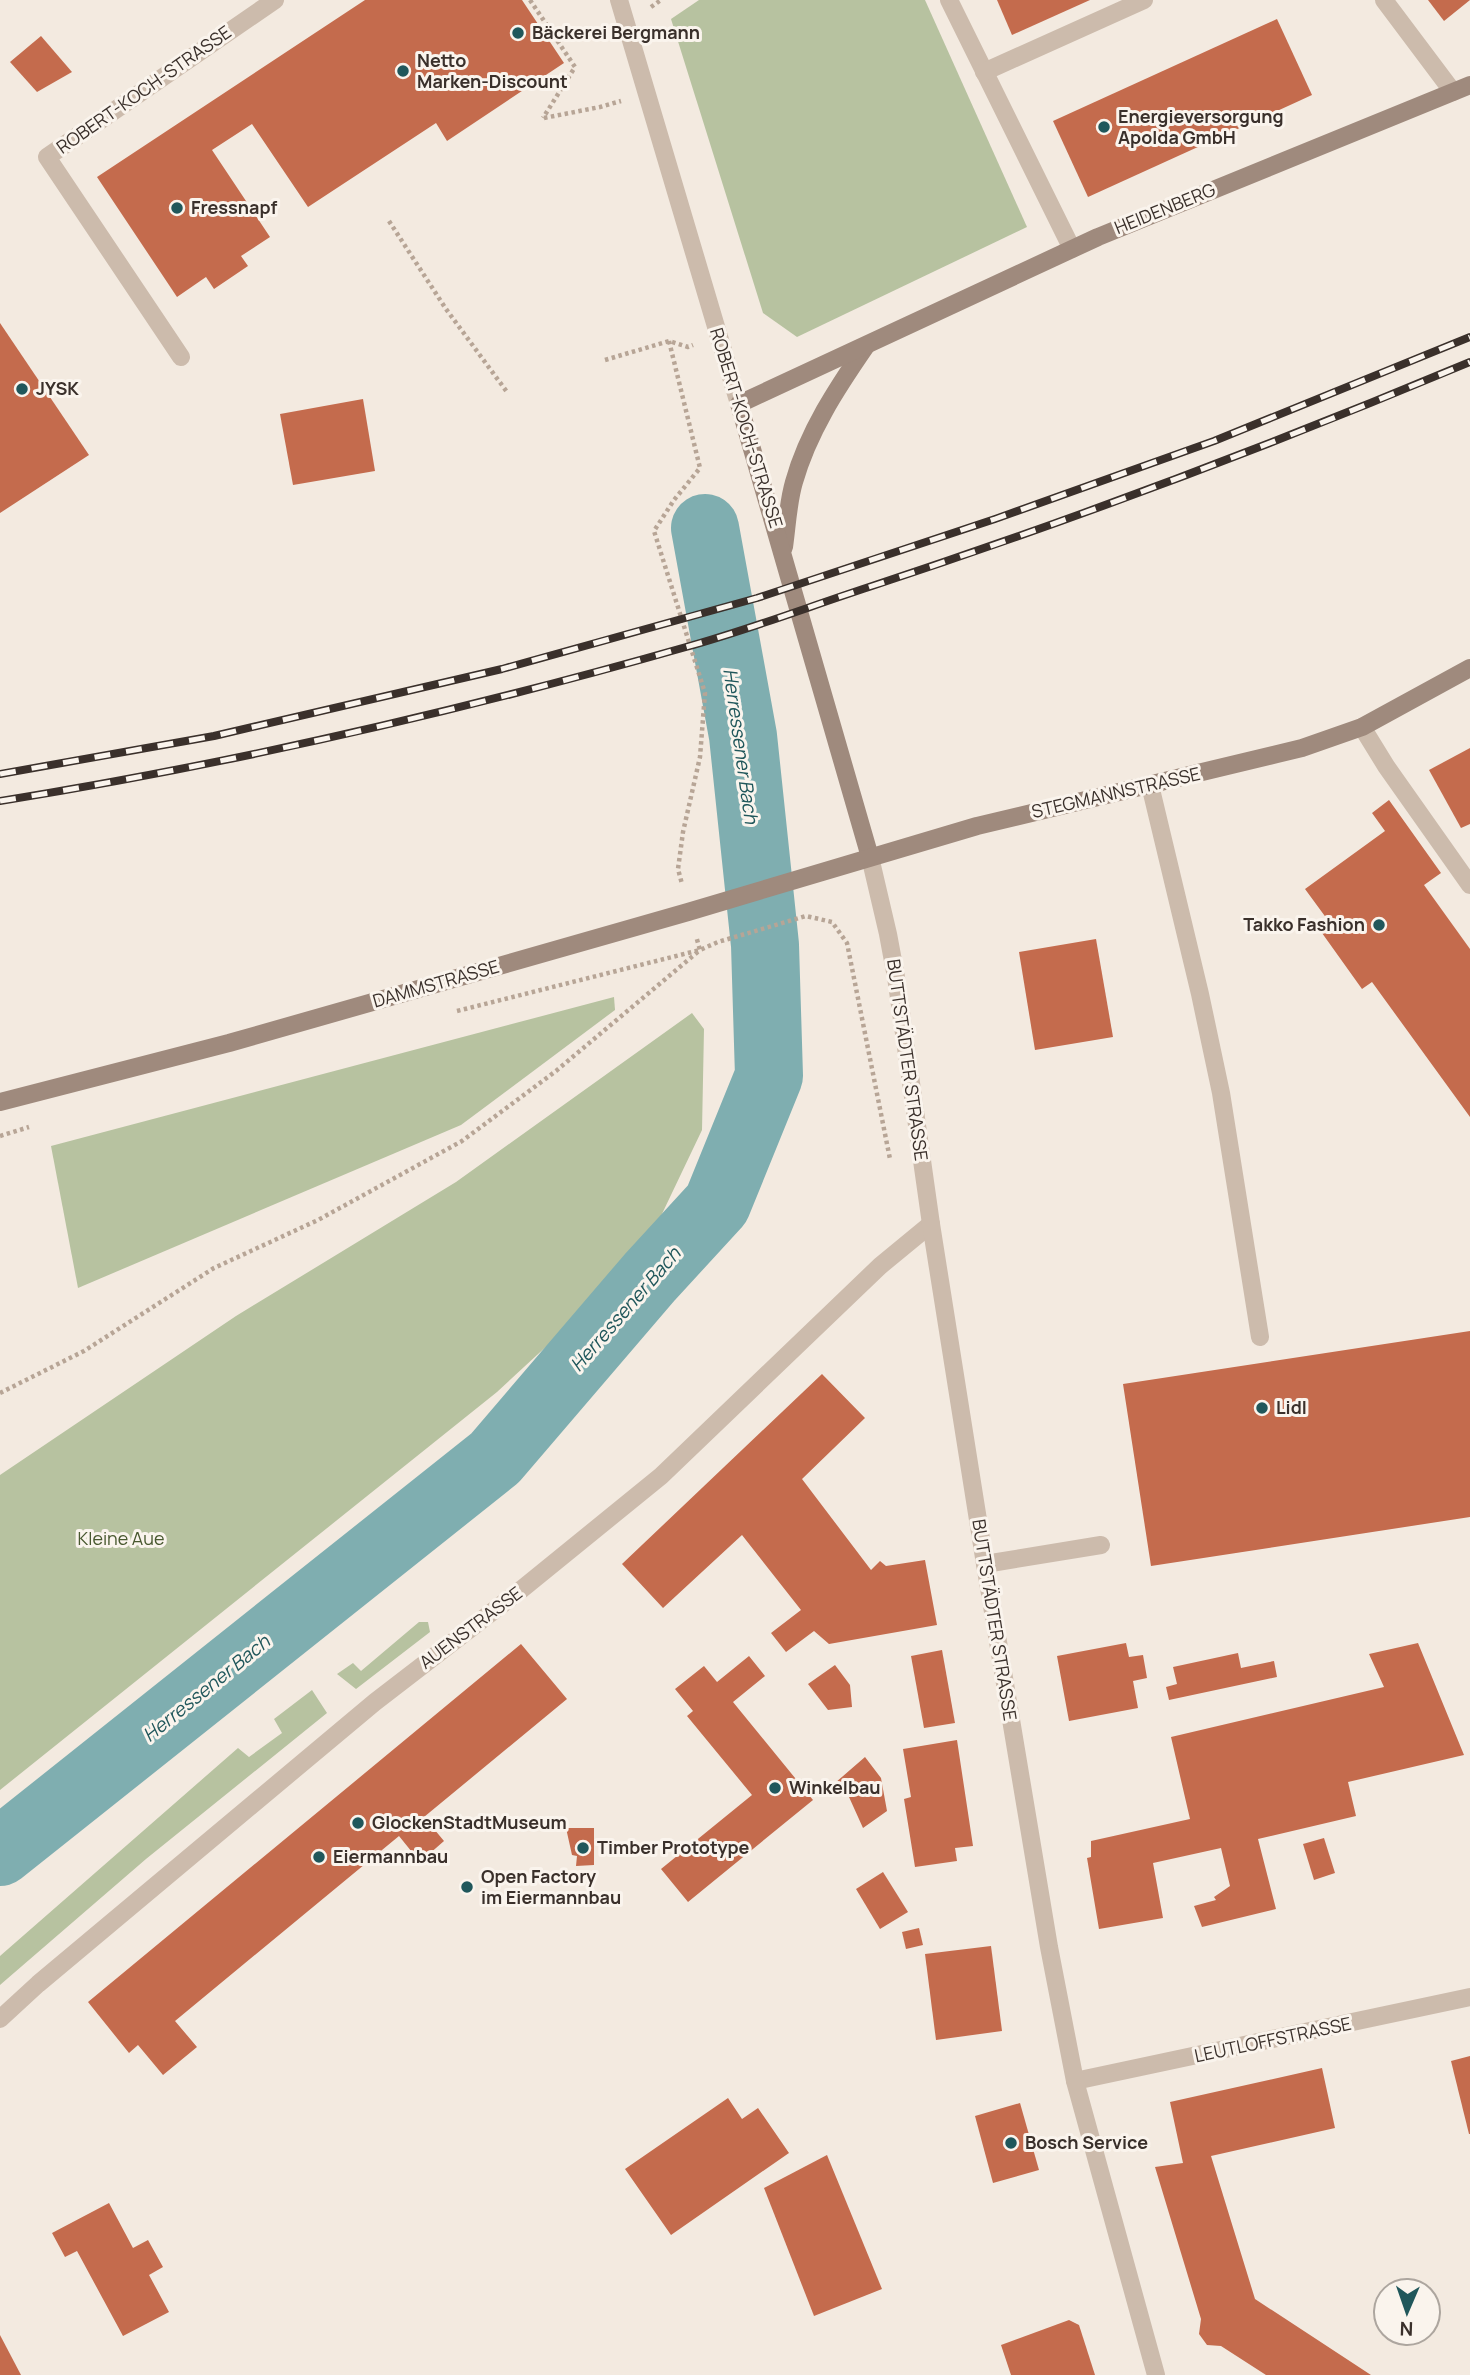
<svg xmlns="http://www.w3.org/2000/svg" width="1470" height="2375" viewBox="0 0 1470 2375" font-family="Manrope,sans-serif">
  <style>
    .green { fill: #b7c2a0 }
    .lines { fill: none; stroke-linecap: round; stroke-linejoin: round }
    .river { stroke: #7faeb0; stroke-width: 68 }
    .building { fill: #c46b4d }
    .path { stroke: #b7a596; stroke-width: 4.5; stroke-dasharray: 3.5 3.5; stroke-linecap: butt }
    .service { stroke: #ccbbac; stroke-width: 18 }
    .minor { stroke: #ccbbac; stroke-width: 18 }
    .tertiary { stroke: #ccbbac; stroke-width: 18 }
    .secondary { stroke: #9f8a7d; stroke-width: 18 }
    .rail-casing { stroke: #3a302b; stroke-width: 8 }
    .rail { stroke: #faf4ed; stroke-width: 5; stroke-dasharray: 16; stroke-linecap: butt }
    .poi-dot { fill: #20575b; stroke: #faf4ed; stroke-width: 2.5 }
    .labels { text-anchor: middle; stroke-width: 6; stroke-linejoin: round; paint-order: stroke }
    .poi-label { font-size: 18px; font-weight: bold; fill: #3a302b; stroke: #faf4ed; text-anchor: start }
    .street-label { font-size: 18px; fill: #3a302b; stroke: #faf4ed }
    .park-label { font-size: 18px; fill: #48582f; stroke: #faf4ed }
    .water-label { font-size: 19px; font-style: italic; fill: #20575b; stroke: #faf4ed }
  </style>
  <rect width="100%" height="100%" fill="#f3eae0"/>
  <g class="green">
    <path d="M699 0H925L1027 227 797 337 763 313 671 19Z"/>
    <path d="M614 997 615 1010 461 1125 78 1288 51 1146Z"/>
    <path d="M692 1013 704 1029 702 1130 640 1260 497 1392 0 1790V1475L236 1316 456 1182Z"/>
    <path d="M419 1622H428L430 1632 356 1689 337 1674 353 1663 361 1671Z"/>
    <path d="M312 1690 327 1713 146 1859 0 1985V1956L238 1748 249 1757 282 1733 274 1719Z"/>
  </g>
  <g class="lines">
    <path class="river" d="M0 1852 495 1458 650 1277 717 1204 769 1076 765 945 743 736 705 528"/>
  </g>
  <g class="building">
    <path d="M365 0H522L564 63 447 141 436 123 308 207 252 124 212 150 270 237 241 256 248 266 214 289 206 277 177 297 97 177Z"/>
    <path d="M997 0H1090L1012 35Z"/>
    <path d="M1428 0H1470L1444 21Z"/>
    <path d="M1277 19 1312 95 1088 197 1053 121Z"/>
    <path d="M41 36 72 72 37 92 10 62Z"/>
    <path d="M0 323 89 455 0 513Z"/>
    <path d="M363 399 375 471 293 485 280 414Z"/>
    <path d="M1470 748V824L1461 828 1429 770Z"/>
    <path d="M1389 800 1441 873 1424 885 1470 949V1117L1372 982 1362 989 1317 926 1327 919 1305 889 1385 831 1372 813Z"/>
    <path d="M1096 939 1113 1037 1035 1050 1019 952Z"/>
    <path d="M1470 1331V1517L1151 1566 1123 1384Z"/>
    <path d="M822 1374 865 1418 802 1479 871 1570 880 1561 886 1566 925 1560 937 1625 829 1644 814 1631 786 1652 771 1633 801 1610 742 1535 663 1608 622 1564Z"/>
    <path d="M1126 1643 1129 1657 1143 1655 1147 1678 1133 1681 1138 1708 1069 1721 1057 1656Z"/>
    <path d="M1418 1643 1464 1755 1348 1782 1356 1816 1258 1839 1276 1909 1202 1927 1194 1906 1216 1900 1214 1897 1230 1886 1221 1848 1153 1863 1163 1918 1099 1929 1087 1858 1091 1857V1841L1190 1819 1171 1737 1384 1687 1369 1654Z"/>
    <path d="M521 1644 567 1699 424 1817 444 1841 420 1862 399 1836 175 2021 197 2047 163 2075 138 2045 129 2053 88 2002Z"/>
    <path d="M942 1650 955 1723 924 1728 911 1656Z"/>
    <path d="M1238 1653 1241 1668 1274 1661 1277 1677 1169 1700 1166 1687 1177 1684 1173 1667Z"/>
    <path d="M749 1656 765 1676 733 1702 813 1800 688 1902 661 1869 752 1795 687 1716 693 1711 675 1689 704 1666 717 1682Z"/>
    <path d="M835 1665 850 1685 852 1707 828 1710 808 1684Z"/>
    <path d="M957 1740 973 1846 955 1848 957 1861 915 1867 904 1799 911 1797 903 1749Z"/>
    <path d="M865 1757 881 1778 887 1811 863 1828 849 1797 835 1783Z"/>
    <path d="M566 1828H594V1865L576 1866 577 1856 572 1855Z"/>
    <path d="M1324 1838 1335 1873 1314 1880 1303 1844Z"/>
    <path d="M883 1872 908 1912 880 1929 856 1889Z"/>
    <path d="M919 1928 923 1945 906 1949 902 1932Z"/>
    <path d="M991 1946 1002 2031 936 2040 925 1954Z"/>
    <path d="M1470 2056V2134H1469L1451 2061Z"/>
    <path d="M1322 2068 1335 2128 1211 2156 1255 2299 1371 2375H1266L1221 2346 1207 2345 1199 2334 1201 2319 1155 2167 1183 2163 1170 2102Z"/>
    <path d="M728 2098 742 2119 758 2108 789 2153 671 2235 625 2169Z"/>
    <path d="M1020 2103 1039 2170 993 2183 975 2116Z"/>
    <path d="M827 2155 882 2289 814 2316 764 2188Z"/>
    <path d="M109 2203 133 2248 148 2240 163 2267 149 2275 169 2312 123 2336 77 2251 65 2257 52 2233Z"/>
    <path d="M1069 2320 1079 2325 1095 2375H1011L1001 2345Z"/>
    <path d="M0 2335 21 2375H0Z"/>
  </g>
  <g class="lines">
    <g class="path">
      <path d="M530 0 575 67 543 118"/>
      <path d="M651 7 661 0"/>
      <path d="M544 118 600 107 621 101"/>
      <path d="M389 221 446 309 507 392"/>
      <path d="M669 341 700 468 674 500 654 531 705 693 700 757 683 832 678 869 682 884"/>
      <path d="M605 360 669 341 688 347 693 345"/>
      <path d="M457 1011 700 950 718 942 806 916 832 922 847 943 890 1159"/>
      <path d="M0 1136 29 1127"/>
      <path d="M0 1393 84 1351 214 1268 318 1220 462 1141 556 1071 700 950 696 936"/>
    </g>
    <g class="service">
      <path d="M949 0 1072 249"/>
      <path d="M1384 0 1453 92"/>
      <path d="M984 72 1144 0"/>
      <path d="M181 357 47 157 275 0"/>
      <path d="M1362 727 1386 766 1470 885"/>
      <path d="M1150 785 1200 994 1221 1093 1260 1337"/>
      <path d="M985 1564 1101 1545"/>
    </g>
    <g class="minor">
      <path d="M619 0 739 404"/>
      <path d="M0 2019 38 1984 375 1702 522 1589 661 1476 880 1266 931 1224"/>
      <path d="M1075 2081 1470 1997"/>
    </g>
    <path class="tertiary" d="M870 857 888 934 896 977 931 1224 985 1564 1049 1947 1075 2081 1156 2375"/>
    <g class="secondary">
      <path d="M784 547C787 526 788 502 794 482 808 432 837 388 866 346"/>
      <path d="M870 857 739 404 1098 237 1470 85"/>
      <path d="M0 1102 229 1043 688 912 977 826 1302 748 1362 727 1470 668"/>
    </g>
    <g class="rail-casing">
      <g id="rail">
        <path d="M0 774 214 736 502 669 757 598 995 519 1214 441 1470 337"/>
        <path d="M0 801C231 764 461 711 686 647 748 630 808 607 869 587 1073 520 1272 445 1470 362"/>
      </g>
    </g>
    <use href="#rail" class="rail"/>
  </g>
  <g class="poi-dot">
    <circle cx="518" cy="33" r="7"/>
    <circle cx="403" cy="71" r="7"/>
    <circle cx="1104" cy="127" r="7"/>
    <circle cx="177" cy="208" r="7"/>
    <circle cx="22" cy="389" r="7"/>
    <circle cx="1379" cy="925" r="7"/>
    <circle cx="1262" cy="1408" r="7"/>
    <circle cx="775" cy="1788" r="7"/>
    <circle cx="358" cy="1823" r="7"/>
    <circle cx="583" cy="1848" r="7"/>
    <circle cx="319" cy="1857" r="7"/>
    <circle cx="467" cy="1887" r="7"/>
    <circle cx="1011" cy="2143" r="7"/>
  </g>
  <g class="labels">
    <g class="poi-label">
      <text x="532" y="39">Bäckerei Bergmann</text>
      <text x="417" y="67">Netto<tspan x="417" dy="21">Marken-Discount</tspan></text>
      <text x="1118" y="123">Energieversorgung<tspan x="1118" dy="21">Apolda GmbH</tspan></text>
      <text x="191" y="214">Fressnapf</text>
      <text x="36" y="395">JYSK</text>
      <text x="1365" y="931" text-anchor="end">Takko Fashion</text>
      <text x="1276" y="1414">Lidl</text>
      <text x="789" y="1794">Winkelbau</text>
      <text x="372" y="1829">GlockenStadtMuseum</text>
      <text x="597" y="1854">Timber Prototype</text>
      <text x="333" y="1863">Eiermannbau</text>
      <text x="481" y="1883">Open Factory<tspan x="481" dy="21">im Eiermannbau</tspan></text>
      <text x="1025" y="2149">Bosch Service</text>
    </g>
    <g class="street-label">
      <text transform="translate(144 90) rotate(-35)" y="6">ROBERT-KOCH-STRASSE</text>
      <text transform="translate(1165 209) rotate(-22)" y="6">HEIDENBERG</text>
      <text transform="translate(746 428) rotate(73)" y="6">ROBERT-KOCH-STRASSE</text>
      <text transform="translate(1116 793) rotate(-13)" y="6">STEGMANNSTRASSE</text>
      <text transform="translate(436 984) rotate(-16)" y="6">DAMMSTRASSE</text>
      <text transform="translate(907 1060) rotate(82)" y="6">BUTTSTÄDTER STRASSE</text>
      <text transform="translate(994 1620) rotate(81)" y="6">BUTTSTÄDTER STRASSE</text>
      <text transform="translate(471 1628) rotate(-37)" y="6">AUENSTRASSE</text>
      <text transform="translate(1273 2040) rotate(-12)" y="6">LEUTLOFFSTRASSE</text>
    </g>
    <g class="park-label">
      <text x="121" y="1545">Kleine Aue</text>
    </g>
    <g class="water-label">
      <text transform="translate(741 746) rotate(82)" y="7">Herressener Bach</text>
      <text transform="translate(625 1309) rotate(-49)" y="7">Herressener Bach</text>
      <text transform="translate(206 1688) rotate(-39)" y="7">Herressener Bach</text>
    </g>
  </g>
  <g transform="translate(1407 2312) rotate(182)"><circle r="33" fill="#faf4ed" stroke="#ada69f" stroke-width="2"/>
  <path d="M0-5L12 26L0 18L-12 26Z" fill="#20575b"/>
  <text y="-10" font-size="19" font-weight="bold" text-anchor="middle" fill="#3a302b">N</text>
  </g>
</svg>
